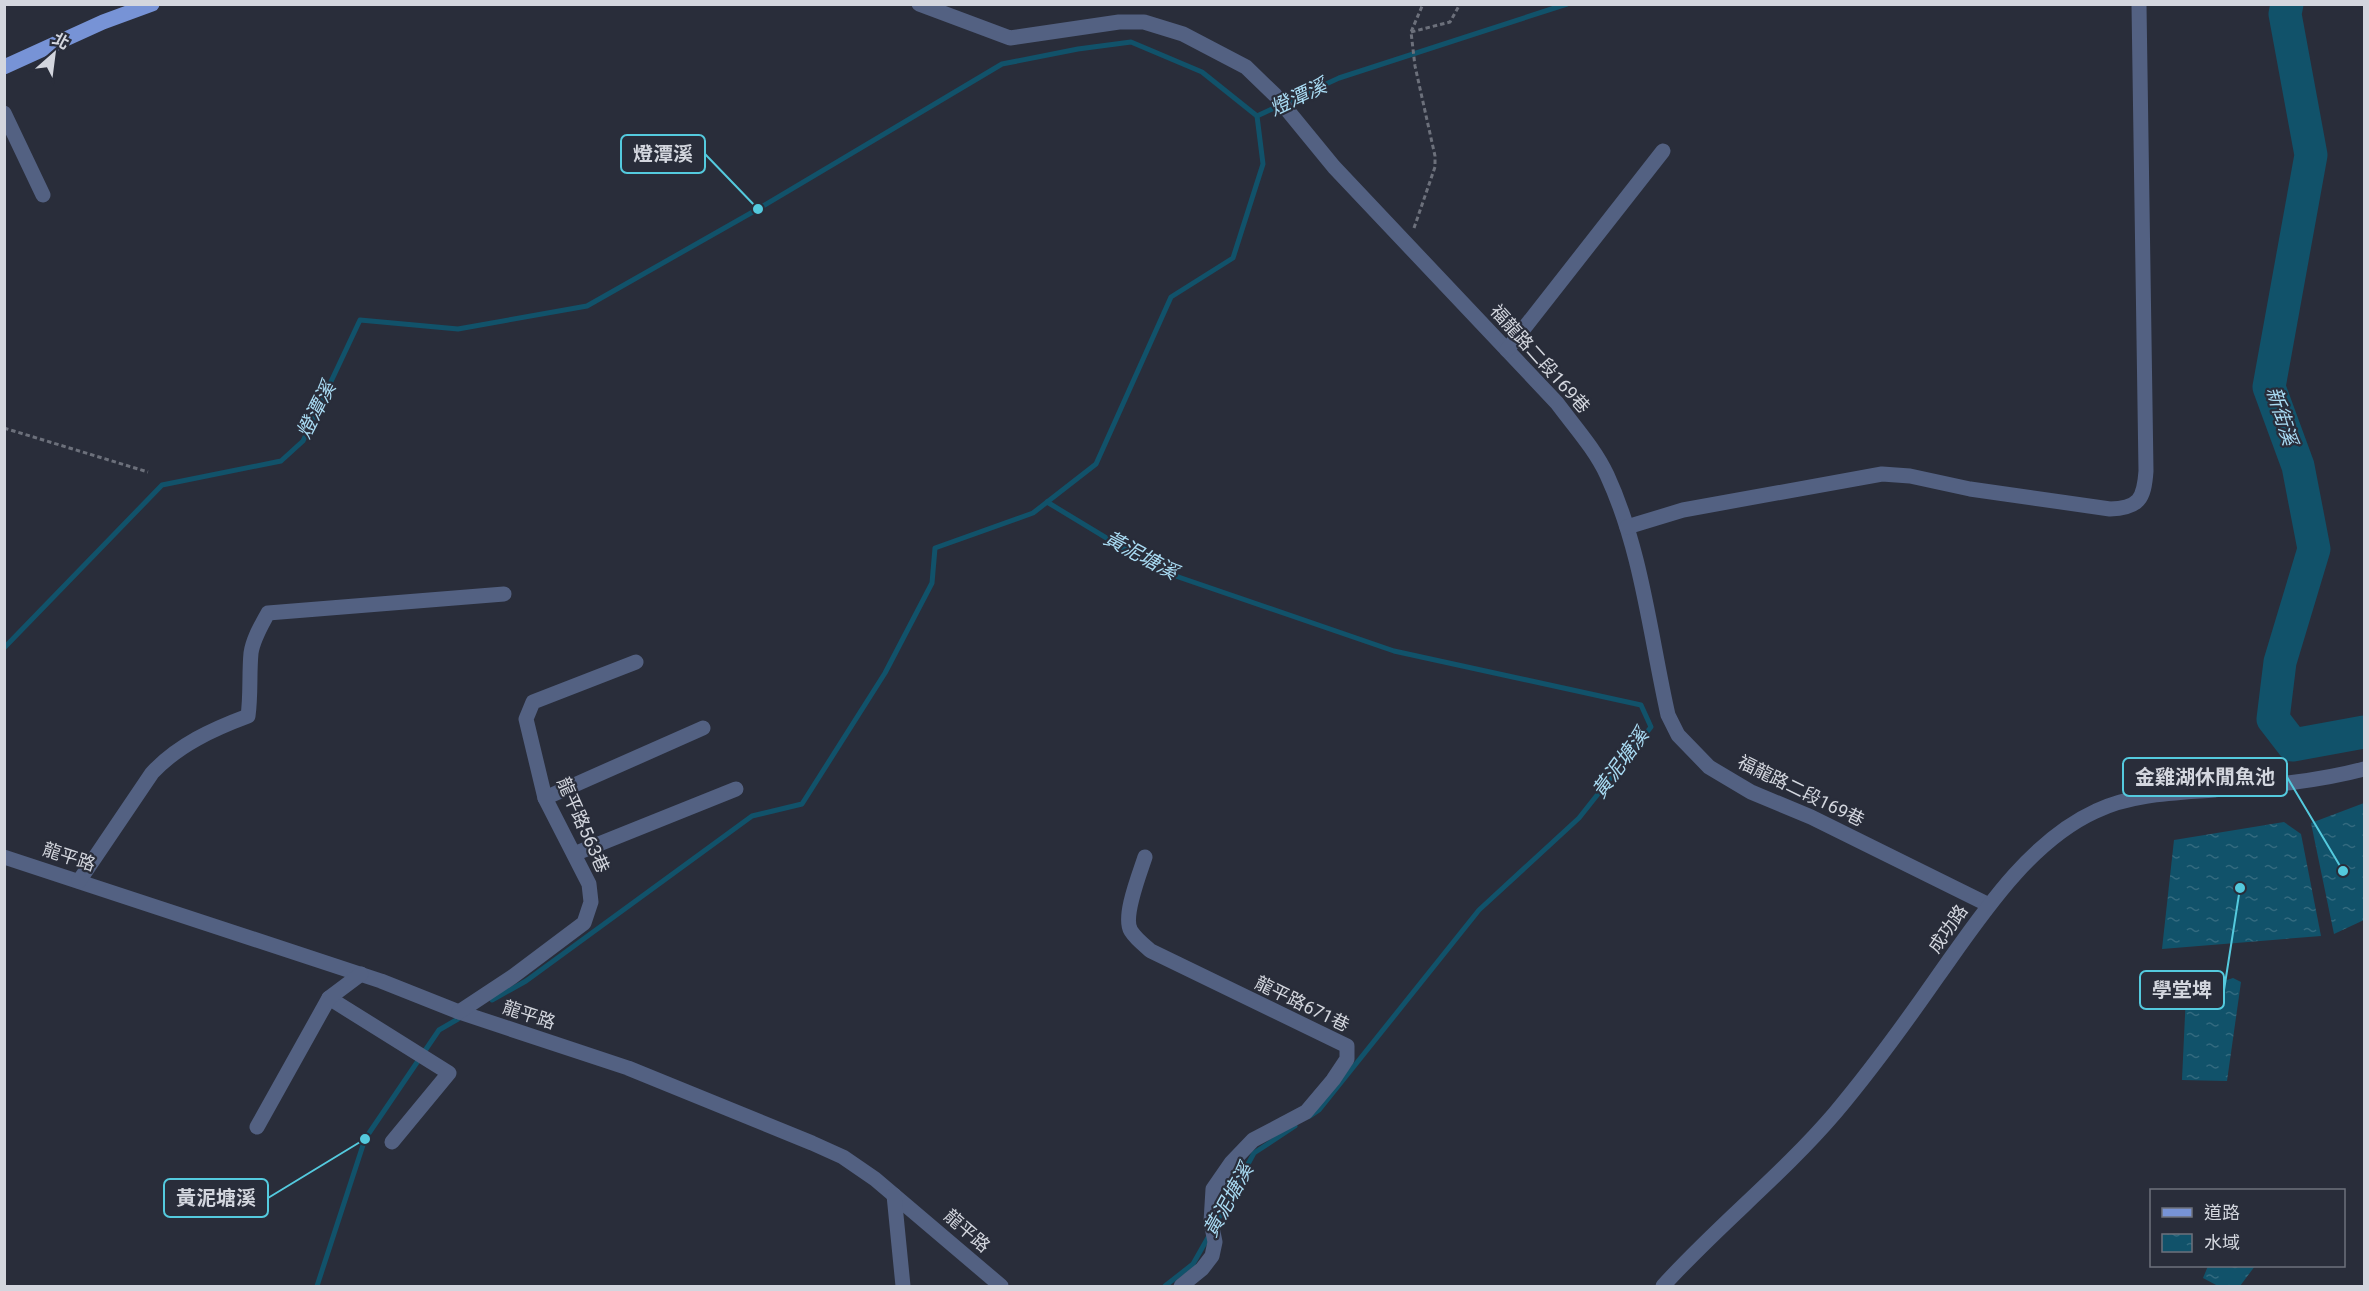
<svg xmlns="http://www.w3.org/2000/svg" width="2369" height="1291" viewBox="0 0 2369 1291" font-family="Roboto,'Noto Sans TC',sans-serif">
  <style>
    .water { fill: url(#water-ripples) }
    .lines { fill: none; stroke-linecap: round; stroke-linejoin: round }
    .stream { stroke: #11526a; stroke-width: 5 }
    .river { stroke: #11526a; stroke-width: 33 }
    .path { stroke: #6c707b; stroke-width: 3; stroke-dasharray: 4.5 3; stroke-linecap: butt }
    .minor { stroke: #536182; stroke-width: 15 }
    .major { stroke: #7793d6; stroke-width: 15 }
    .labels { text-anchor: middle; stroke-width: 4.5; stroke-linejoin: round; paint-order: stroke }
    .street-label { font-size: 18px; fill: #d3d6de; stroke: #292d3a }
    .water-label { font-size: 20px; font-style: italic; fill: #a9dbf3; stroke: #292d3a }
    .leader { fill: none; stroke: #54cade; stroke-width: 2 }
    .callout-dot { fill: #54cade; stroke: #292d3a; stroke-width: 2 }
    .callout { fill: #292d3a; stroke: #54cade; stroke-width: 2 }
    .callout-label { font-size: 20px; text-anchor: middle; font-weight: bold; fill: #d3d6de }
  </style>
  <defs>
    <pattern id="water-ripples" width="26" height="14" patternUnits="userSpaceOnUse" patternTransform="scale(1.5)"><rect width="26" height="14" fill="#11526a"/><path d="M2 4q2-2 4 0t4 0M15 11q2-2 4 0t4 0" fill="none" stroke="#336a7f"/></pattern>
  </defs>
  <rect width="100%" height="100%" fill="#292d3a"/>
  <g class="water">
    <path d="M2364 803V920L2334 934 2311 823Z"/>
    <path d="M2284 822 2301 834 2321 936 2162 949 2174 840Z"/>
    <path d="M2233 978 2241 982 2227 1081 2182 1080 2186 994Z"/>
    <path d="M2208 1266H2255L2240 1286H2218L2203 1278Z"/>
  </g>
  <g class="lines">
    <g class="stream">
      <path d="M1047 502 1161 571 1394 651 1641 705 1651 727 1579 818 1479 910 1319 1110 1310 1116"/>
      <path d="M4 648 162 485 281 461 303 441 360 320 458 329 587 306 758 209 1002 64 1078 49 1131 42 1202 72 1257 116 1339 78 1567 4"/>
      <path d="M492 1000 526 981 752 816 802 804 885 673 932 583 935 548 1033 513 1096 464 1171 297 1233 258 1263 164 1257 116"/>
      <path d="M1216 1223 1254 1153 1295 1126"/>
      <path d="M317 1286 365 1139 439 1030 458 1019"/>
      <path d="M1165 1286 1193 1264 1210 1234"/>
    </g>
    <path class="river" d="M2287 4 2285 14 2311 155 2269 387 2298 466 2314 549 2280 662 2273 719 2293 745 2364 732"/>
    <g class="path">
      <path d="M1411 32 1450 22 1460 4"/>
      <path d="M1414 228 1435 167V156L1415 66 1411 32 1423 4"/>
      <path d="M4 428 148 472"/>
    </g>
    <g class="minor">
      <path d="M919 4 1010 38 1119 22H1144L1183 34 1246 67 1275 95 1334 167 1557 403C1574 426 1595 449 1607 475 1642 551 1650 635 1668 715L1678 735 1709 767 1751 792 1811 817 1989 905"/>
      <path d="M4 113 43 195"/>
      <path d="M1507 350 1663 151"/>
      <path d="M1627 527 1683 510 1882 474 1910 476 1970 489 2110 509C2139 508 2144 499 2146 471L2139 5"/>
      <path d="M545 798 703 728"/>
      <path d="M574 854 736 789"/>
      <path d="M4 857 381 981 459 1012 628 1068 812 1143 843 1157 875 1179 1001 1286"/>
      <path d="M1145 857C1140 873 1122 917 1131 931 1136 939 1144 945 1151 951L1347 1046V1059L1333 1080 1306 1112 1253 1140 1231 1163 1213 1189 1211 1222 1215 1242 1212 1256 1202 1269 1181 1286"/>
      <path d="M79 881 152 773C178 745 213 729 248 716 251 695 249 674 251 653 253 639 261 626 268 613L504 594"/>
      <path d="M329 998 449 1073 392 1142"/>
      <path d="M459 1012 512 977 584 923 591 902 589 884 545 798 526 719 533 702 636 662"/>
      <path d="M257 1127 329 998 361 974"/>
      <path d="M894 1195 903 1286"/>
      <path d="M1663 1286C1717 1226 1782 1175 1835 1113 1872 1069 1906 1022 1938 976 1980 917 2028 842 2096 811 2131 794 2175 793 2214 790 2264 786 2315 782 2364 769"/>
    </g>
    <path class="major" d="M4 67 103 22 152 4"/>
  </g>
  <g class="labels">
    <g class="street-label">
      <text transform="translate(1540 359) rotate(48)" y="6">福龍路二段169巷</text>
      <text transform="translate(1801 791) rotate(26)" y="6">福龍路二段169巷</text>
      <text transform="translate(583 825) rotate(66)" y="6">龍平路563巷</text>
      <text transform="translate(69 857) rotate(18)" y="6">龍平路</text>
      <text transform="translate(1948 929) rotate(-55)" y="6">成功路</text>
      <text transform="translate(1302 1004) rotate(26)" y="6">龍平路671巷</text>
      <text transform="translate(529 1015) rotate(18)" y="6">龍平路</text>
      <text transform="translate(967 1231) rotate(41)" y="6">龍平路</text>
    </g>
    <g class="water-label">
      <text transform="translate(1298 97) rotate(-25)" y="7">燈潭溪</text>
      <text transform="translate(316 410) rotate(-63)" y="7">燈潭溪</text>
      <text transform="translate(2282 416) rotate(73)" y="7">新街溪</text>
      <text transform="translate(1141 555) rotate(28)" y="7">黃泥塘溪</text>
      <text transform="translate(1620 763) rotate(-54)" y="7">黃泥塘溪</text>
      <text transform="translate(1228 1200) rotate(-61)" y="7">黃泥塘溪</text>
    </g>
  </g>
  <path class="leader" d="M758 209L705 154M2343 871L2287 777M2240 888L2224 990M365 1139L268 1198"/>
  <g class="callout-dot">
    <circle cx="758" cy="209" r="6"/>
    <circle cx="2343" cy="871" r="6"/>
    <circle cx="2240" cy="888" r="6"/>
    <circle cx="365" cy="1139" r="6"/>
  </g>
  <g class="callout">
    <rect x="621" y="135" width="84" height="38" rx="6"/>
    <rect x="2123" y="758" width="164" height="38" rx="6"/>
    <rect x="2140" y="971" width="84" height="38" rx="6"/>
    <rect x="164" y="1179" width="104" height="38" rx="6"/>
  </g>
  <g class="callout-label">
    <text x="663" y="161">燈潭溪</text>
    <text x="2205" y="784">金雞湖休閒魚池</text>
    <text x="2182" y="997">學堂埤</text>
    <text x="216" y="1205">黃泥塘溪</text>
  </g>
  <rect width="2369" height="1291" fill="none" stroke="#d3d6de" stroke-width="12"/>
  <rect x="2150" y="1189" width="195" height="78" fill="#292d3a" stroke="#6d717c" stroke-width="1.5"/>
  <rect x="2162" y="1208" width="30" height="9" fill="#7793d6" stroke="#6d717c" stroke-width="1.5"/>
  <text x="2204" y="1219" font-size="18" fill="#d3d6de">道路</text>
  <rect x="2162" y="1234" width="30" height="18" fill="url(#water-ripples)" stroke="#6d717c" stroke-width="1.5"/>
  <text x="2204" y="1249" font-size="18" fill="#d3d6de">水域</text>
  <g transform="translate(54 54) rotate(28)" stroke="#292d3a" stroke-width="4.5" paint-order="stroke">
  <path d="M0-4.5L10 22L0 15L-10 22Z" fill="#d3d6de"/>
  <text y="-9" font-size="16" font-weight="bold" text-anchor="middle" fill="#d3d6de">北</text>
  </g>
</svg>
